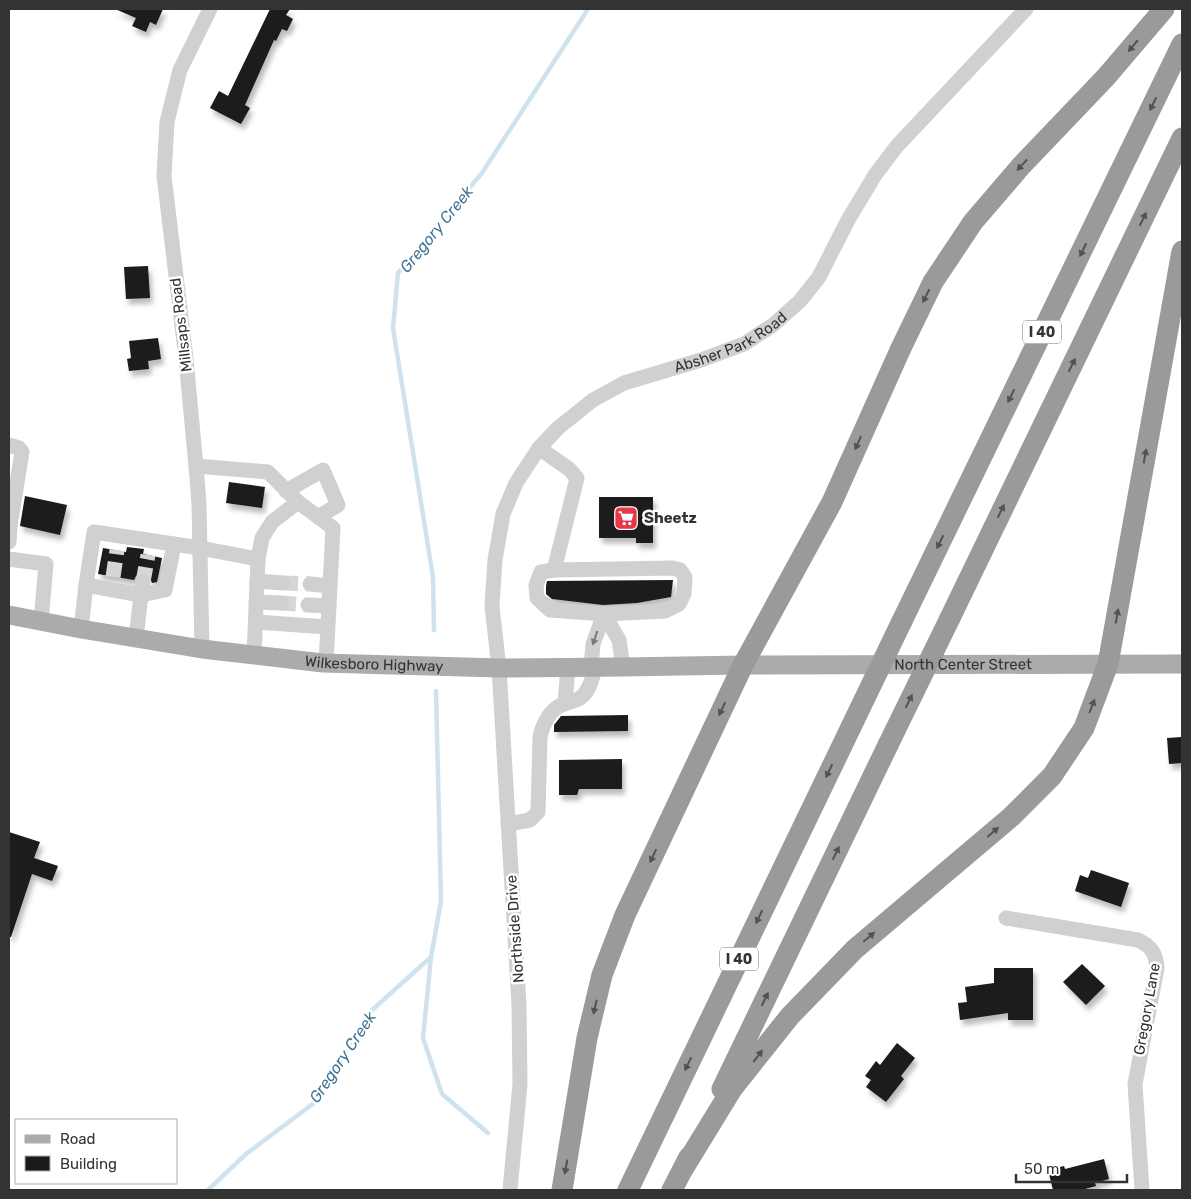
<svg xmlns="http://www.w3.org/2000/svg" width="1191" height="1199" viewBox="0 0 1191 1199" font-family="Rubik,sans-serif">
  <style>
    .lines { fill: none; stroke-linecap: round; stroke-linejoin: round }
    .stream { stroke: #cfe2ee; stroke-width: 4.5 }
    .building { fill: #1a1a1a; filter: url(#shadow) }
    .minor-tunnel { stroke: #d6d6d6; stroke-width: 15; stroke-dasharray: 15 8; stroke-linecap: butt }
    .minor { stroke: #d0d0d0; stroke-width: 15 }
    .major { stroke: #ababab; stroke-width: 19 }
    .highway { stroke: #9a9a9a; stroke-width: 21 }
    .highway-bridge { stroke: #9a9a9a; stroke-width: 21 }
    .oneway { fill: #525252 }
    .oneway2 { fill: #7a7a7a }
    .labels { text-anchor: middle; stroke-width: 5; stroke-linejoin: round; paint-order: stroke }
    .shield { fill: #fff; stroke: #707070; stroke-width: 1 }
    .shield-label { font-size: 14px; font-weight: bold; fill: #333 }
    .street-label { font-size: 15px; fill: #333; stroke: #fff }
    .poi-label { font-size: 15px; font-weight: bold; fill: #333; stroke: #fff; text-anchor: start }
    .water-label { font-size: 16px; font-style: italic; fill: #3f7597; stroke: #fff }
  </style>
  <defs>
    <filter id="shadow"><feDropShadow dx="3" dy="5.5" stdDeviation="2.5" flood-color="#0004"/></filter>
  </defs>
  <rect width="100%" height="100%" fill="#fff"/>
  <g class="lines">
    <g class="stream">
      <path d="M434 630 433 577 393 328 398 273 482 173 588 9"/>
      <path d="M431 957 423 1038 442 1094 488 1133"/>
      <path d="M208 1190 246 1154 314 1103 371 1011 431 957 441 901 436 691"/>
    </g>
  </g>
  <g class="building">
    <path d="M115 9H163L156 25 150 22 146 32 132 26 136 18Z"/>
    <path d="M270 9H290L286 15 293 19 287 31 282 29 276 41 274 40 245 105 250 108 241 124 210 108 219 91 228 96Z"/>
    <path d="M148 266 150 298 126 299 124 267Z"/>
    <path d="M158 338 161 359 148 361 149 369 129 371 127 359 131 358 129 341Z"/>
    <path d="M229 482 265 487 262 508 226 503Z"/>
    <path d="M25 496 67 505 60 535 20 526Z"/>
    <path d="M599 497H653V543H636V538H599Z"/>
    <path d="M127 547 144 549 143 554 162 558 157 582 152 583 149 575 144 573 136 576 134 580 98 574 103 548 126 552Z"/>
    <path d="M673 580 671 597 637 603 603 605 552 599 546 594V586L547 581Z"/>
    <path d="M628 715V731L554 732V725L561 716Z"/>
    <path d="M1182 737V763L1169 764 1167 738Z"/>
    <path d="M622 759V789H579L577 795H559V760Z"/>
    <path d="M9 832 40 842 34 858 58 866 52 881 32 874 11 937H9Z"/>
    <path d="M1091 870 1129 883 1121 907 1075 891 1080 875 1088 878Z"/>
    <path d="M1082 964 1105 986 1086 1005 1063 982Z"/>
    <path d="M994 968H1033V1020H1008V1013L960 1020 958 1003 967 1002 965 987 994 983Z"/>
    <path d="M897 1043 915 1058 901 1076 904 1079 886 1102 866 1087 871 1080 865 1076 876 1061 880 1065Z"/>
    <path d="M1104 1159 1109 1179 1095 1183 1096 1186 1081 1190H1053L1048 1170 1064 1166 1065 1169Z"/>
  </g>
  <g class="lines">
    <g class="minor-tunnel">
      <path d="M113 577 117 550"/>
      <path d="M143 582 148 555"/>
      <path d="M283 583 310 584"/>
      <path d="M281 603 308 605"/>
    </g>
    <g class="minor">
      <path d="M9 445 19 448 22 452 10 526"/>
      <path d="M539 448 569 469 577 478 554 570"/>
      <path d="M196 466 268 472 298 502"/>
      <path d="M286 491 323 470 338 505 318 517"/>
      <path d="M9 526H10L9 542"/>
      <path d="M9 559 46 564 41 622"/>
      <path d="M673 568 680 570 685 577 684 594 679 604 665 611 604 614 550 610 537 598 536 585 541 572 554 570Z"/>
      <path d="M257 581 283 583"/>
      <path d="M143 582 141 595 165 590 174 544"/>
      <path d="M310 584 330 586"/>
      <path d="M86 585 141 595 136 638"/>
      <path d="M256 602 281 603"/>
      <path d="M308 605 329 606"/>
      <path d="M256 622 327 627"/>
      <path d="M81 629 86 585 94 532 200 548 258 559"/>
      <path d="M202 649 199 504 196 466 186 359 164 176 167 122 180 70 210 9"/>
      <path d="M254 655 258 559 262 538 272 522 298 502 333 528 326 663"/>
      <path d="M591 667 593 644 604 614 619 640 623 667"/>
      <path d="M565 704 568 667"/>
      <path d="M508 824 530 820 538 812 540 737C542 726 549 711 561 705 567 702 574 702 580 698 590 692 592 677 596 667"/>
      <path d="M1006 918 1138 940C1151 946 1156 953 1157 968L1135 1084 1142 1190"/>
      <path id="s1" d="M510 1190 520 1084 519 1005 499 668 492 606 495 560 503 514 516 483 539 448 558 428 593 400 624 383 701 360 744 344 773 325 800 301 819 277 848 220 875 175 897 146 1026 9"/>
    </g>
    <path class="major" id="s2" d="M9 615 81 629 202 649 323 663 499 668 623 667 743 665 1182 664"/>
    <g class="highway">
      <path d="M950 618 1182 138"/>
      <path d="M902 621 1182 44"/>
      <path d="M722 1089 888 745"/>
      <path d="M683 1169 732 1089 790 1016 855 949 1011 817 1052 776 1084 728 1108 664 1182 251"/>
      <path d="M562 1190 587 1038 602 975 625 915 743 665 832 502 901 348 933 282 973 222 1021 166 1106 77 1164 9"/>
      <path d="M628 1190 851 727"/>
      <path d="M672 1190 689 1157"/>
    </g>
    <g class="highway-bridge">
      <path d="M851 727 902 621"/>
      <path d="M888 745 950 618"/>
    </g>
  </g>
  <defs><path id="oneway-solid" d="M-6-.8H1V-3.2L6.5 0L1 3.2V.8H-6Z" transform="scale(1.25)"/></defs>
  <g class="oneway">
    <use href="#oneway-solid" transform="translate(1133 46) rotate(130)"/>
    <use href="#oneway-solid" transform="translate(1153 104) rotate(116)"/>
    <use href="#oneway-solid" transform="translate(1022 165) rotate(133)"/>
    <use href="#oneway-solid" transform="translate(1143 219) rotate(-64)"/>
    <use href="#oneway-solid" transform="translate(1083 250) rotate(116)"/>
    <use href="#oneway-solid" transform="translate(926 296) rotate(116)"/>
    <use href="#oneway-solid" transform="translate(1072 365) rotate(-64)"/>
    <use href="#oneway-solid" transform="translate(1011 396) rotate(116)"/>
    <use href="#oneway-solid" transform="translate(858 443) rotate(114)"/>
    <use href="#oneway-solid" transform="translate(1145 456) rotate(-80)"/>
    <use href="#oneway-solid" transform="translate(1001 511) rotate(-64)"/>
    <use href="#oneway-solid" transform="translate(940 542) rotate(116)"/>
    <use href="#oneway-solid" transform="translate(1117 616) rotate(-80)"/>
    <use href="#oneway-solid" transform="translate(909 701) rotate(-64)"/>
    <use href="#oneway-solid" transform="translate(1092 706) rotate(-69)"/>
    <use href="#oneway-solid" transform="translate(722 709) rotate(115)"/>
    <use href="#oneway-solid" transform="translate(829 771) rotate(116)"/>
    <use href="#oneway-solid" transform="translate(993 832) rotate(-41)"/>
    <use href="#oneway-solid" transform="translate(836 853) rotate(-64)"/>
    <use href="#oneway-solid" transform="translate(653 856) rotate(115)"/>
    <use href="#oneway-solid" transform="translate(759 917) rotate(116)"/>
    <use href="#oneway-solid" transform="translate(869 937) rotate(-40)"/>
    <use href="#oneway-solid" transform="translate(765 999) rotate(-64)"/>
    <use href="#oneway-solid" transform="translate(595 1007) rotate(103)"/>
    <use href="#oneway-solid" transform="translate(758 1056) rotate(-52)"/>
    <use href="#oneway-solid" transform="translate(688 1064) rotate(116)"/>
    <use href="#oneway-solid" transform="translate(566 1167) rotate(100)"/>
  </g>
  <use class="oneway2" href="#oneway-solid" transform="translate(595 638) rotate(108)"/>
  <defs>
    <g id="supermarket-square" transform="scale(1.25)"><rect x="-9" y="-9" width="18" height="18" rx="4" fill="#e63946" stroke="#fff"/><path d="M-6-5.5h2.5l.6 2H6L4.5 2H-2.5L-4.4-4H-6ZM-1.5 3.2a1.3 1.3 0 1 0 .1 0ZM3 3.2a1.3 1.3 0 1 0 .1 0Z" fill="#fff"/></g>
  </defs>
  <g fill-rule="evenodd">
    <use href="#supermarket-square" x="626" y="518"/>
  </g>
  <g class="labels">
    <g class="shield">
      <rect x="1023" y="320.5" width="38" height="23" rx="4"/>
      <rect x="720" y="947.5" width="38" height="23" rx="4"/>
    </g>
    <g class="shield-label">
      <text x="1042" y="337">I 40</text>
      <text x="739" y="964">I 40</text>
    </g>
    <g class="street-label">
      <text transform="translate(181 325) rotate(-97)" y="5">Millsaps Road</text>
      <text dy="5" stroke="none"><textPath href="#s1" startOffset="976">Absher Park Road</textPath></text>
      <text dy="5" stroke="none"><textPath href="#s2" startOffset="369">Wilkesboro Highway</textPath></text>
      <text dy="5" stroke="none"><textPath href="#s2" startOffset="958">North Center Street</textPath></text>
      <text transform="translate(515 929) rotate(-94)" y="5">Northside Drive</text>
      <text transform="translate(1147 1009) rotate(-80)" y="5">Gregory Lane</text>
    </g>
    <g class="poi-label">
      <text x="644" y="523">Sheetz</text>
    </g>
    <g class="water-label">
      <text transform="translate(436 229) rotate(-51)" y="6">Gregory Creek</text>
      <text transform="translate(342 1057) rotate(-56)" y="6">Gregory Creek</text>
    </g>
  </g>
  <rect width="1191" height="1199" fill="none" stroke="#333333" stroke-width="20"/>
  <rect x="15" y="1119" width="162" height="65" fill="#ffffff" stroke="#adadad"/>
  <rect x="25" y="1135" width="25" height="8" fill="#ababab" stroke="#adadad"/>
  <text x="60" y="1144" font-size="15" fill="#333333">Road</text>
  <rect x="25" y="1156" width="25" height="15" fill="#1a1a1a" stroke="#adadad"/>
  <text x="60" y="1169" font-size="15" fill="#333333">Building</text>
  <path d="M1016 1174v8h111v-8" fill="none" stroke="#333333" stroke-width="2.5"/>
  <text x="1024" y="1174" font-size="15" fill="#333333" stroke="#ffffff" stroke-width="4" paint-order="stroke">50 m</text>
</svg>
